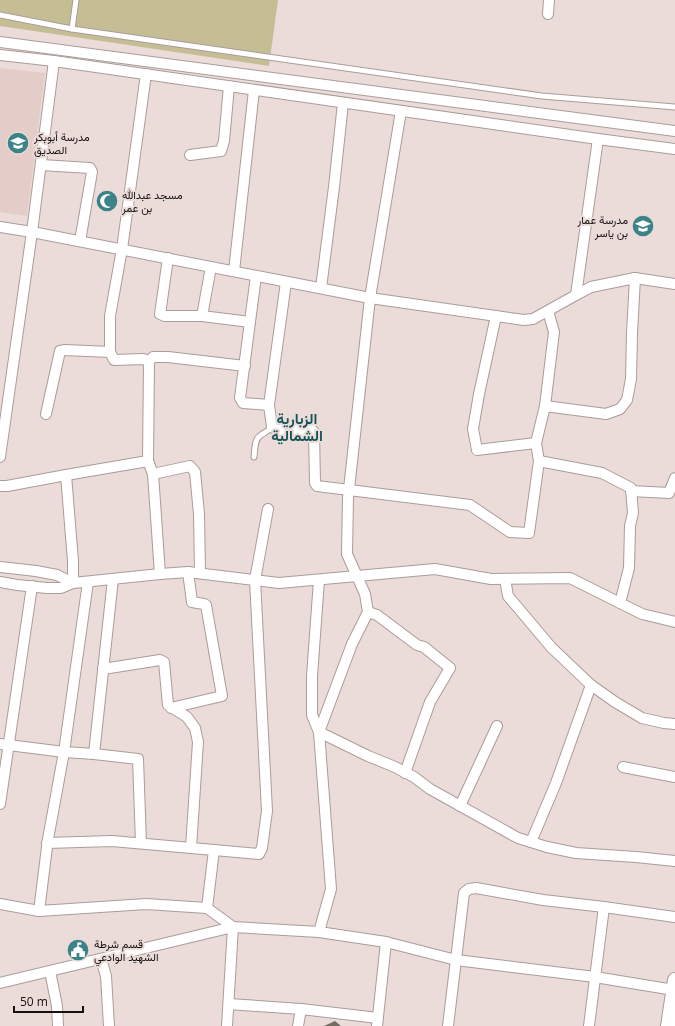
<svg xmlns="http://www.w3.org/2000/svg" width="675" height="1026" viewBox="0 0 675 1026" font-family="'Open Sans',Vazirmatn,sans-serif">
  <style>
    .built { fill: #e4cdc8 }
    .green { fill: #c5be95 }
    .building { fill: #756d64 }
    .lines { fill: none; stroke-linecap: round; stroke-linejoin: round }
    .lane-casing { stroke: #aa9c99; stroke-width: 7 }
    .street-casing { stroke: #aa9c99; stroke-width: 12 }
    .secondary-casing { stroke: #aa9c99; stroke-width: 16 }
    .lane { stroke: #fff; stroke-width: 5 }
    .street { stroke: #fff; stroke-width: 10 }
    .secondary { stroke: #fff; stroke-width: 14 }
    .labels { text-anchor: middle; stroke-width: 4; stroke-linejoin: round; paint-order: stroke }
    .poi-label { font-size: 11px; fill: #15110f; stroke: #ebdcd9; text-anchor: start }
    .district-label { font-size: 15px; font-weight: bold; fill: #175457; stroke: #ebdcd9 }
  </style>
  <rect width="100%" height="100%" fill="#ebdcd9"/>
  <path class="built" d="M0 68 45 73 27 216 0 212Z"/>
  <path class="green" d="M0 0H278L269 66 0 26Z"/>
  <path class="building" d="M335 1021 341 1026H324Z"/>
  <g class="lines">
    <g class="lane-casing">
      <g id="lane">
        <path d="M0 15 72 29 542 96 675 107"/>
        <path d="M72 29 76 0"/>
        <path d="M254 457C255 450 254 439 261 435 265 432 269 431 272 427"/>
      </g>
    </g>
    <g class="street-casing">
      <g id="street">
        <path d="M548 14 549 0"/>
        <path d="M0 42 675 131"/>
        <path d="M0 55 54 61 598 139 675 149"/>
        <path d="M146 74 122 249 110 316V352L114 360 143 359 149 361 148 461 153 474 160 574"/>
        <path d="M190 155 221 151 224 141 229 86"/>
        <path d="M41 165 90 168 92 172 80 241"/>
        <path d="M0 227 32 232 370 298 524 320 533 319 576 295 591 287 635 278 675 284"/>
        <path d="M168 258 160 314 165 316H202L250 322"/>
        <path d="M234 271 254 90"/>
        <path d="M256 276 240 398 243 403 269 405 286 282"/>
        <path d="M321 288 334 187 343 103"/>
        <path d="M576 295 598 139"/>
        <path d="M202 316 211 267"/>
        <path d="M496 316 479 394 473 429 477 450 536 443"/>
        <path d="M149 361 153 357H168L245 366"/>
        <path d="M269 405 272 427 277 430H312L314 432 315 483 317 486 470 505 510 532 529 533 539 461 536 443 545 406 554 332 548 311"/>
        <path d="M545 406 606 414 620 409 627 400 631 379 632 333 635 278"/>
        <path d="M46 414 60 351 65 350 110 352"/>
        <path d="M0 457 32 232 54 61"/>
        <path d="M539 461 602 473 631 488 633 513 630 526 629 568 620 603"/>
        <path d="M153 474 190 466 195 472 199 514 200 573"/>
        <path d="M66 475 73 561V583"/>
        <path d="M0 486H7L66 475 148 461"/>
        <path d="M631 491 669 493 675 478"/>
        <path d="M0 567 36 571 57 575 73 583"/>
        <path d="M505 579 508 596 551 647 591 685 615 702 642 718 664 723 675 724"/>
        <path d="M319 580 312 676V715L319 732 368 756 395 767 414 777 430 789 518 838 547 847 576 853 636 857 675 861"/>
        <path d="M0 582 17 585 47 588H61L73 583 160 574 188 572 279 583 435 569 491 579 570 578 642 614 675 622"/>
        <path d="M368 612 377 615 417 645 424 647 450 668 430 702 405 773"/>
        <path d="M103 669 160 660 164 662 168 705 187 717 195 728 198 742 191 848"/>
        <path d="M171 708 222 696 206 605 204 604 192 602 188 572"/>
        <path d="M0 744 64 752 94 754 113 579"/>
        <path d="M94 754 138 759 141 843"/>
        <path d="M623 767 675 777"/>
        <path d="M0 804 32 586"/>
        <path d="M460 806 497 726"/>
        <path d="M531 842 556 783 591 685"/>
        <path d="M214 850 259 854 262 848 267 811 255 580 268 509"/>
        <path d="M0 904 39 911 48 839 64 752 88 582"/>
        <path d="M207 908 233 927 227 1026"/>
        <path d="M39 911 146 904 207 908 214 850 112 841 47 843"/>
        <path d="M319 932 331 889 319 732 352 644 368 612 365 594 347 554 348 498 370 298 401 111"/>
        <path d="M101 959 106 976 109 1026"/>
        <path d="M50 971 57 1006 58 1026"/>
        <path d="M0 983 233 927 319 932 386 942 456 960 595 977 674 990"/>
        <path d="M229 1004 301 1009 298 1026"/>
        <path d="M301 1009 378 1018"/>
        <path d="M377 1026 386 942"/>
        <path d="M448 1026 464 893 469 889 476 888 543 900 604 907"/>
        <path d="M589 1026 604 907 675 917"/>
      </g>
    </g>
    <g class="secondary-casing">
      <path id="secondary" d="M668 1026 675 980"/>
    </g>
    <use href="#lane" class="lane"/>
    <use href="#street" class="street"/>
    <use href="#secondary" class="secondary"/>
  </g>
  <defs>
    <g id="school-disc" transform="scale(1.15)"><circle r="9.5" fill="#3b8387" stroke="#ebdcd9"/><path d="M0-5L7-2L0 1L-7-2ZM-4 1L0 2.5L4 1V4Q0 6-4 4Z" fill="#fff"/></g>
    <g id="mosque-disc" transform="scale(1.15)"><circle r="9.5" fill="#3b8387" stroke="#ebdcd9"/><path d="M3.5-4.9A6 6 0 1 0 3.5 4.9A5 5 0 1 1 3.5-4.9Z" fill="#fff"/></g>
    <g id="civic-disc" transform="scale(1.15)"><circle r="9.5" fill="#3b8387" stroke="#ebdcd9"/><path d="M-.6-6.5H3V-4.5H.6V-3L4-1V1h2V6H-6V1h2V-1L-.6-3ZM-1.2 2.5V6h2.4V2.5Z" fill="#fff"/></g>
  </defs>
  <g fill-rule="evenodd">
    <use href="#school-disc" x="18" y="143"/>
    <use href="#mosque-disc" x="107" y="201"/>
    <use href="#school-disc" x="643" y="226"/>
    <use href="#civic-disc" x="78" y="950"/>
  </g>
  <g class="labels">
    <g class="poi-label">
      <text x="34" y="141">مدرسة أبوبكر<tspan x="34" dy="13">الصديق</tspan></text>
      <text x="122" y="199">مسجد عبدالله<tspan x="122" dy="13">بن عمر</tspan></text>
      <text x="628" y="224" text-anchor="end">مدرسة عمار<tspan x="628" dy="13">بن ياسر</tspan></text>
      <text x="94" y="948">قسم شرطة<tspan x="94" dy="13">الشهيد الوادعي</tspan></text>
    </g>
    <g class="district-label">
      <text x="297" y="424">الزبارية<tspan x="297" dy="17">الشمالية</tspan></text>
    </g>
  </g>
  <path d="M14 1006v6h69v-6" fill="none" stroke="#15110f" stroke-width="2"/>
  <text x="20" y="1006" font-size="12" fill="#15110f" stroke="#ebdcd9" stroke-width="3" paint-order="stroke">50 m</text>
</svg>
